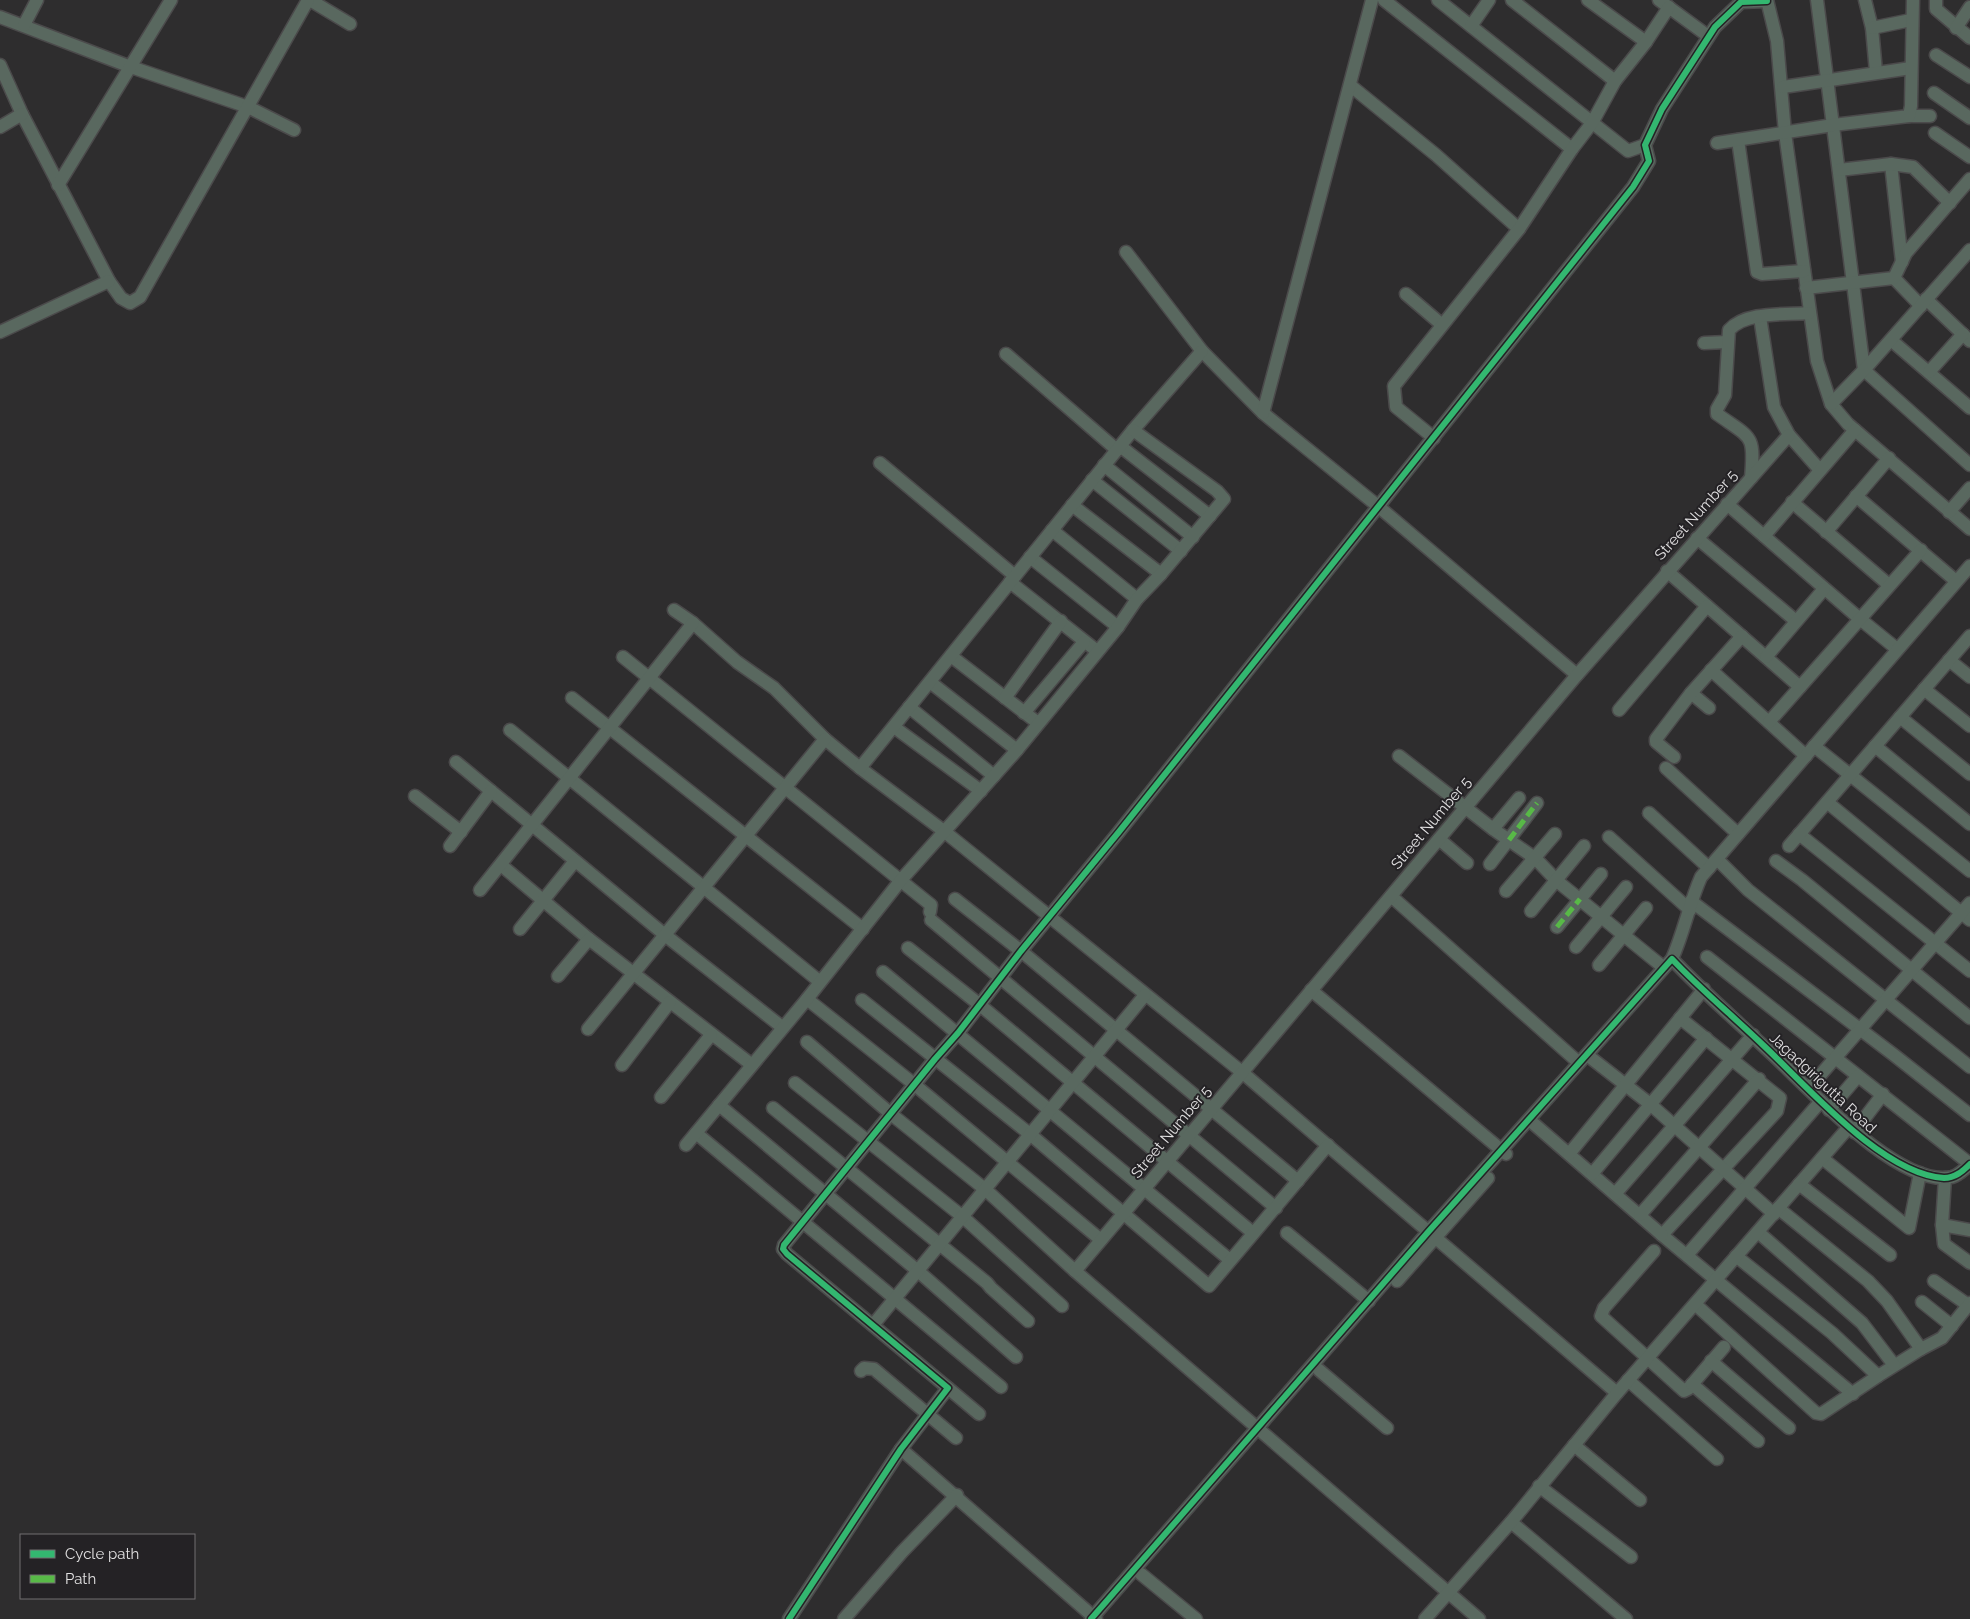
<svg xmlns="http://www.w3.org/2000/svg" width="1970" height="1619" viewBox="0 0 1970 1619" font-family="Raleway,sans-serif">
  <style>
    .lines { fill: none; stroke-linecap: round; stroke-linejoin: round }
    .minor-casing { stroke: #4b4a4b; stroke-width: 15 }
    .minor { stroke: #59685f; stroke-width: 12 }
    .quiet { stroke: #58b947; stroke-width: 5; stroke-dasharray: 10 5; stroke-linecap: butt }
    .cycleway-casing { stroke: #242225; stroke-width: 9 }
    .cycleway { stroke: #33b770; stroke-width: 6 }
    .labels { text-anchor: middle; stroke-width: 4; stroke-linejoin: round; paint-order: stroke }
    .street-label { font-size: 15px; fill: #e1e0e1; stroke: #242225 }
  </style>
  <rect width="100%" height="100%" fill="#2e2d2e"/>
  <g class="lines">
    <g class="minor-casing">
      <g id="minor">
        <path d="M310 0 350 24"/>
        <path d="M1384 0 1572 149"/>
        <path d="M1438 0 1628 151 1645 145"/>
        <path d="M1512 0 1615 81"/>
        <path d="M1588 0 1646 42"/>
        <path d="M1659 0 1708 36"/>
        <path d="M1767 0 1777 41 1785 133 1817 361 1831 404 1848 424 1970 529"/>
        <path d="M1817 0 1864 370 1970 465"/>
        <path d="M1865 0 1872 28 1876 72"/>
        <path d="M1936 0V9L1970 38"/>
        <path d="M0 17 131 67 248 107 294 130"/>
        <path d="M24 25 37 0"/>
        <path d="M1471 26 1489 0"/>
        <path d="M1872 28 1911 20"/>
        <path d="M1956 28 1970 7"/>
        <path d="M1936 55 1970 77"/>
        <path d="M0 65 22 114 109 281 121 298 130 303 140 297 308 0"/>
        <path d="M1351 86 1436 155 1519 229"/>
        <path d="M1783 87 1911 68"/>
        <path d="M1934 93 1970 118"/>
        <path d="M1909 116H1930"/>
        <path d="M0 127 22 114"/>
        <path d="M1935 133 1970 157"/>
        <path d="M1738 140 1757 272 1762 274 1804 271"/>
        <path d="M1717 143 1833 125 1909 116 1911 106 1913 0"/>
        <path d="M1891 164 1902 262"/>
        <path d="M1839 170 1891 164 1913 167 1950 203"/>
        <path d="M58 185 171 0"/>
        <path d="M1126 252 1202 351 1263 413 1379 507 1577 675"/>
        <path d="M1894 278 1921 306"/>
        <path d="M1806 288 1894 278 1906 253 1970 179"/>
        <path d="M1406 294 1441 324"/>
        <path d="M1926 299 1970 341"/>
        <path d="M1760 317 1774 407 1789 435 1819 469"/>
        <path d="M0 332 109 281"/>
        <path d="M1891 340 1970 408"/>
        <path d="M1704 343 1727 342"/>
        <path d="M1006 354 1117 450"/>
        <path d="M1929 372 1963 334"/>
        <path d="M1831 404 1864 370 1970 250"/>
        <path d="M1263 413 1372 0"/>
        <path d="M1434 438 1396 407 1394 386 1519 229 1572 149 1592 123 1615 81 1646 42 1669 7"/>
        <path d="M1120 446 1210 516"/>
        <path d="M880 463 1015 576"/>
        <path d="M1104 465 1193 537"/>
        <path d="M1751 478C1755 434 1752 439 1717 414V409L1725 395 1729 330C1746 311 1785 315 1809 313"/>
        <path d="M1092 480 1181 551"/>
        <path d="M1856 496 1956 581"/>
        <path d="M1792 502 1889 585"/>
        <path d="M1727 504 1860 619 1897 649"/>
        <path d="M1072 505 1161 574"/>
        <path d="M1949 512 1970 488"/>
        <path d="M1052 530 1137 599"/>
        <path d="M1826 532 1889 458"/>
        <path d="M1764 536 1855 430"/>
        <path d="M1697 538 1796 621"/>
        <path d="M1030 557 1118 627"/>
        <path d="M1667 571 1800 687"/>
        <path d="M1010 582 1097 651"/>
        <path d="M674 610 693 623 737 662 774 688 825 739 860 768 945 832 1243 1073 1617 1393"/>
        <path d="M951 656 1038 723"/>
        <path d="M623 657 931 905 930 912"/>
        <path d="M1766 657 1824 589"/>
        <path d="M1949 660 1970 677"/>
        <path d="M1711 670 1806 756"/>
        <path d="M930 682 1017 750"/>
        <path d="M1924 689 1970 726"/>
        <path d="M1691 693 1709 708"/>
        <path d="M572 698 863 929"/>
        <path d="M1005 698 1061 621"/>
        <path d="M909 707 994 776"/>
        <path d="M1619 710 1707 606"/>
        <path d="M1024 713 1084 642"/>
        <path d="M1900 717 1970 774"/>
        <path d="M1769 722 1921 550"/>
        <path d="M894 727 981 791"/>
        <path d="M510 730 819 981"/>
        <path d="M1814 746 1970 871"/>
        <path d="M1875 746 1970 824"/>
        <path d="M1399 756 1493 829 1536 859 1557 881 1663 967"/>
        <path d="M1674 757 1656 742V739L1691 693 1742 636"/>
        <path d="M456 762 665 935 782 1027"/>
        <path d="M860 768 1133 430 1202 351"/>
        <path d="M1666 768 1738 834"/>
        <path d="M415 796 461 832"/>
        <path d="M1827 802 1970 920"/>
        <path d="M1649 813 1709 868"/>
        <path d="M1493 829 1519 798"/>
        <path d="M1799 834 1970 971"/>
        <path d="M1609 837 1690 910"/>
        <path d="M1439 839 1467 863"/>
        <path d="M450 846 491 791"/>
        <path d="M1789 846 1970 636"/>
        <path d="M1717 859 1748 890 1970 1067"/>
        <path d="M1776 861 1802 880 1970 1018"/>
        <path d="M1490 864 1537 803"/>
        <path d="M501 865 589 939 752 1065"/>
        <path d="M480 890 693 623"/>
        <path d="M1506 891 1555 834"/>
        <path d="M1391 896 1578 1062"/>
        <path d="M955 899 1021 951 1298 1181"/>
        <path d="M1691 901 1894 1055 1970 1115"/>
        <path d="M1531 911 1584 846"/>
        <path d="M931 920 1276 1208"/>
        <path d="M1557 927 1601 874"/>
        <path d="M520 929 575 861"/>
        <path d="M1576 947 1626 887"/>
        <path d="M908 948 980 1005 1253 1233"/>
        <path d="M1707 957 1970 1164"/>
        <path d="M1672 959C1684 932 1689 904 1701 877L1970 566"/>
        <path d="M1599 965 1646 908"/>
        <path d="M883 972 1230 1260"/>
        <path d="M558 976 589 939"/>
        <path d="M1311 990 1506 1154"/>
        <path d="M807 999 915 1085 1101 1240"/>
        <path d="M862 1000 1031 1135 1209 1286 1328 1145"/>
        <path d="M1680 1018 1780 1098 1777 1111 1662 1235 1853 1394"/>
        <path d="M588 1029 825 739"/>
        <path d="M807 1042 891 1114 986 1190 1075 1271 1479 1619"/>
        <path d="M1591 1058 1650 1104 1774 1214"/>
        <path d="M622 1065 670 1002"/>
        <path d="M795 1083 963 1217 1062 1306"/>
        <path d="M1809 1088 1970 903"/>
        <path d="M661 1097 711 1035"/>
        <path d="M719 1105 918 1271 1016 1357"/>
        <path d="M773 1108 987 1283 991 1288 1028 1321"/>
        <path d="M1829 1110 1858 1076"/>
        <path d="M1534 1124 1662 1235"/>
        <path d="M1854 1132 1883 1094"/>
        <path d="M696 1133 1001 1387"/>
        <path d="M686 1145 807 999 901 880 1017 750 1118 627 1137 599 1161 574 1224 499 1217 491 1133 430"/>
        <path d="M1569 1154 1704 989"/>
        <path d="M1822 1158 1909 1228 1920 1173"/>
        <path d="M1592 1174 1706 1038"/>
        <path d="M1799 1184 1890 1255"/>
        <path d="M1615 1194 1753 1035"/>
        <path d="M1778 1208 1868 1281 1887 1301 1921 1349 1878 1376"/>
        <path d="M1640 1215 1759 1079"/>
        <path d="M1942 1225 1945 1178"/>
        <path d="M1970 1230 1942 1225 1944 1244 1970 1263"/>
        <path d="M1758 1232 1862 1323 1894 1365"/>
        <path d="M1287 1233 1369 1301"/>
        <path d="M1654 1251 1604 1308 1601 1316 1684 1391 1688 1389 1724 1347"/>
        <path d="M1687 1255 1821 1101"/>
        <path d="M1075 1271 1577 675 1789 435"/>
        <path d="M1397 1281 1488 1178"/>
        <path d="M1934 1281 1968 1305"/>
        <path d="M1922 1302 1952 1326"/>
        <path d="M1695 1304 1816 1413 1821 1414 1878 1376 1832 1333 1736 1256"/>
        <path d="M873 1325 1145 995"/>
        <path d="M1921 1349 1942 1338 1970 1303"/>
        <path d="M1711 1361 1789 1428"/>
        <path d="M1319 1370 1387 1428"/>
        <path d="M861 1371 864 1368 874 1369 956 1438"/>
        <path d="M1628 1380 1717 1459"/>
        <path d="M1692 1384 1758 1441"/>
        <path d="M948 1388 979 1414"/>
        <path d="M1574 1445 1640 1500"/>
        <path d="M901 1449 1096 1619"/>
        <path d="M1539 1486 1631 1557"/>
        <path d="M1511 1522 1626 1619"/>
        <path d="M1141 1574 1196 1619"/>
        <path d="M789 1619 901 1449 948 1388 787 1254 783 1249 784 1245 935 1059 958 1033 1021 951 1118 833 1633 187 1649 161 1645 145 1662 109 1715 27 1741 2 1767 1"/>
        <path d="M844 1619 902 1552 957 1495"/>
        <path d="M1091 1619 1429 1231 1672 959C1703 992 1738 1022 1771 1053 1807 1086 1899 1189 1952 1177 1959 1175 1965 1169 1970 1164"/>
        <path d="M1425 1619 1511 1522 1617 1393 1848 1128"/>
      </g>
    </g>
    <use href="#minor" class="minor"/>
    <g class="quiet">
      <path d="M1509 840 1537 803"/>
      <path d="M1557 927 1580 899"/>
    </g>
    <g class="cycleway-casing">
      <g id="cycleway">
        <path d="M789 1619 901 1449 948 1388 787 1254 783 1249 784 1245 935 1059 958 1033 1021 951 1118 833 1633 187 1649 161 1645 145 1662 109 1715 27 1741 2 1767 1"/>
        <path d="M1091 1619 1429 1231 1672 959C1700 989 1733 1016 1763 1045 1807 1086 1882 1174 1944 1178 1955 1178 1963 1171 1970 1164"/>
      </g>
    </g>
    <use href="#cycleway" class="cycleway"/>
  </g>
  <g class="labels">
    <g class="street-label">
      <text transform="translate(1696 515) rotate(-48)" y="5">Street Number 5</text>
      <text transform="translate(1431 823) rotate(-50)" y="5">Street Number 5</text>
      <text transform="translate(1823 1083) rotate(43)" y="5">Jagadgirigutta Road</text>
      <text transform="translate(1171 1132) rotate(-50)" y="5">Street Number 5</text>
    </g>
  </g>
  <rect x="20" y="1534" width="175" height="65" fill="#242225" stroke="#706e70"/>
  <rect x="30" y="1550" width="25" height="8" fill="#33b770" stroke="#706e70"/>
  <text x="65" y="1559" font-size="15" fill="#e1e0e1">Cycle path</text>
  <rect x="30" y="1575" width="25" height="8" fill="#58b947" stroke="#706e70"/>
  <text x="65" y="1584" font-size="15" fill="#e1e0e1">Path</text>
</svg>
